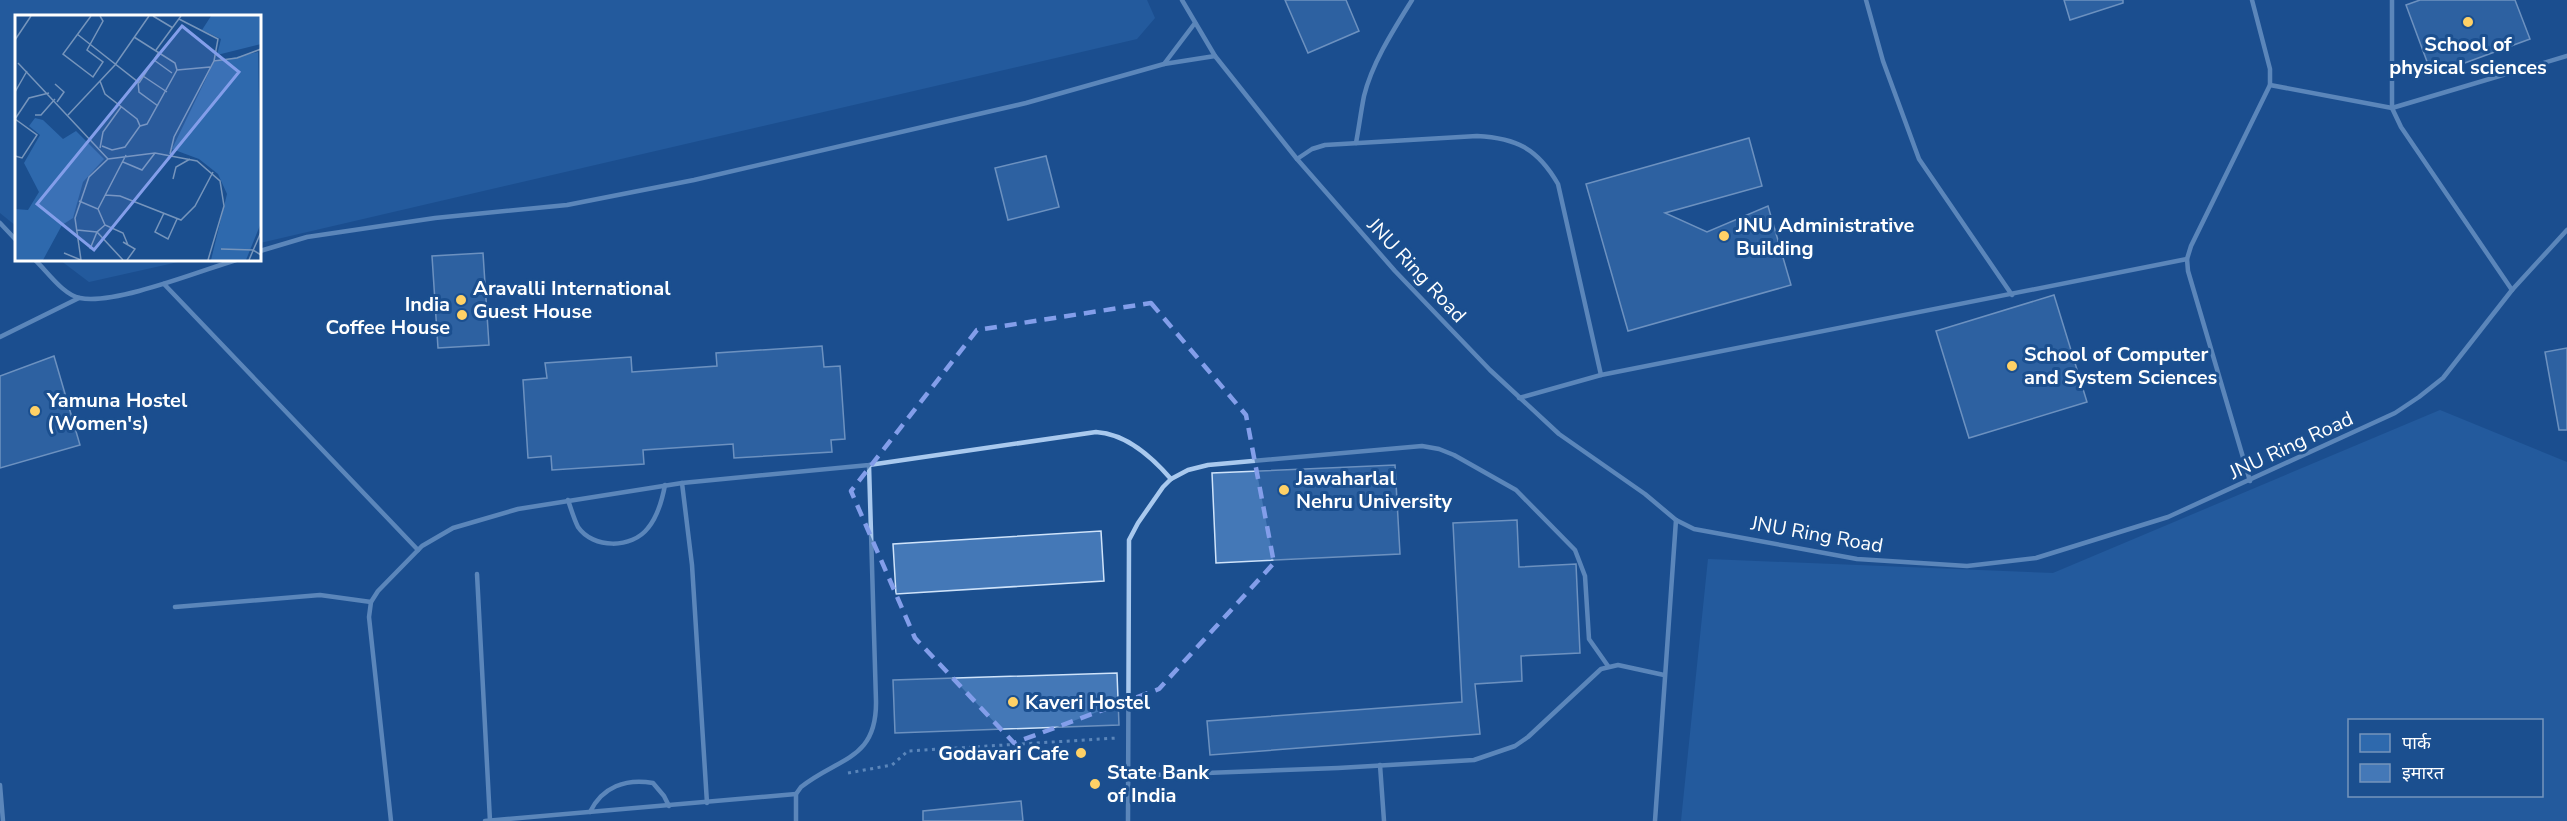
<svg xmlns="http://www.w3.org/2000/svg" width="2567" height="821" viewBox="0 0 2567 821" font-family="'Nunito Sans','Noto Sans Devanagari',sans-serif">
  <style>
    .green { fill: #2e69ad; fill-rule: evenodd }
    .building { fill: #4478b7; stroke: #cfe3fa; stroke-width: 1.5 }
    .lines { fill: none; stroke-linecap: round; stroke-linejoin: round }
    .path { stroke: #a9c9ee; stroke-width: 3; stroke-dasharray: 3 4.5; stroke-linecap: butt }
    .service { stroke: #a9c9ee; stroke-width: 4.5 }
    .marked { fill: none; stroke: #839eea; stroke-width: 4.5; stroke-dasharray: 12 8; stroke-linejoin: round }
    .poi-dot { fill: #ffd166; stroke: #1b4f8f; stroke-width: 2 }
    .labels { text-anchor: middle; stroke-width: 6; stroke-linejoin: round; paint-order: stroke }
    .poi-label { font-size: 20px; font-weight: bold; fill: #fff; stroke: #1b4f8f; text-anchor: start }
    .street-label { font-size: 20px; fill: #fff; stroke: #1b4f8f }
    .inset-road { fill: none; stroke: #7695bc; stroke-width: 1.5 }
    .view { fill: #839eea; fill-opacity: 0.15; stroke: #839eea; stroke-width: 3 }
    .inset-edge { fill: none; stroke: #fff; stroke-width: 3 }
  </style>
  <rect width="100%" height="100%" fill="#1b4f8f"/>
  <g class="green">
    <path d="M0 0H1147L1155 18 1137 39 260 243V16H16V226L0 213Z"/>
    <path d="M60 260H187L89 282Z"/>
    <path d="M2440 410 2567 462V821H1681L1708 559 2053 573ZM2542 720V796H2350V720Z"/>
  </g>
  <g class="building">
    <path d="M1285 0H1346L1359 31 1308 53Z"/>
    <path d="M2064 0H2123V3L2070 20Z"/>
    <path d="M2420 0H2515L2530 39 2432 75 2406 5Z"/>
    <path d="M1749 138 1762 186 1665 213 1707 232 1768 206 1791 285 1628 331 1586 184Z"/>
    <path d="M1046 156 1059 207 1008 220 995 168Z"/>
    <path d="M483 253 489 345 438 348 432 256Z"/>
    <path d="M2054 295 2087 402 1969 438 1936 331Z"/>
    <path d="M822 346 824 367 840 366 845 439 831 440 832 452 734 458 733 444 643 450 644 464 552 470 551 456 528 458 523 380 547 378 545 363 631 357 632 372 717 366 716 353Z"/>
    <path d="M2567 348V430H2559L2545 352Z"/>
    <path d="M54 356 80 445 0 468V376Z"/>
    <path d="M1395 465 1400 554 1216 563 1212 473Z"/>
    <path d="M1517 520 1519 567 1576 564 1580 653 1521 656 1522 681 1475 684 1480 734 1210 755 1207 721 1462 702 1453 523Z"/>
    <path d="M1101 531 1104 581 896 594 893 544Z"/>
    <path d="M1117 673 1119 725 895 733 893 680Z"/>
    <path d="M1021 801 1023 821H923V811Z"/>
  </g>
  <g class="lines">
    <path class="path" d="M848 773 892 765 908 751 1117 738"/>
    <g class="service">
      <path d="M1182 0 1215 56 1297 159 1395 271 1490 370 1559 434 1645 494 1676 520 1694 529 1857 559 1967 566 2036 558 2168 517 2395 413 2419 397 2443 378 2512 290 2567 230"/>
      <path d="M1866 0 1883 61 1919 159 2012 295"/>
      <path d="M2392 0V108L2401 127 2512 290"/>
      <path d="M1164 64 1215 56"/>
      <path d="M2270 85 2392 108 2567 56"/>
      <path d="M1356 143C1359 127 1361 111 1364 96 1372 63 1394 29 1412 0"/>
      <path d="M1297 159 1312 149 1325 145 1477 136C1517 138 1538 149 1558 184L1601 375"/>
      <path d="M0 223 16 240"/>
      <path d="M260 251 307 237 435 218 567 205 694 180 1026 103 1164 64 1195 23"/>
      <path d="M35 260C47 271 63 295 80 298 115 305 200 271 236 260"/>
      <path d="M164 284 418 550"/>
      <path d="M0 337 79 298"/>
      <path d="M1519 398 1601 375 2187 259"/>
      <path d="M2250 481 2188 271 2187 259 2191 246 2270 85V69L2252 0"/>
      <path d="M682 483 692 565 707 803"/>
      <path d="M568 500C571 509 574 519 578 527 593 549 632 549 648 528 658 516 662 501 665 485"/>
      <path d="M477 574 490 821"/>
      <path d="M175 607 320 595 371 602"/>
      <path d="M1380 765 1384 821"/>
      <path d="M1127 776 1338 768 1474 760 1515 746 1528 737 1601 669 1618 665 1664 675"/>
      <path d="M0 785 3 821"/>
      <path d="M590 812C602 787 626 778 653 783L664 796 669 806"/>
      <path d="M391 821 369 617 371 602 378 591 422 546 453 528 518 509 682 483 869 465 1096 432C1127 434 1152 457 1171 479"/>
      <path d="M485 821 796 794"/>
      <path d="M796 821V794L801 787C839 757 877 760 876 701L869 465"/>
      <path d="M1128 821 1129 540 1138 523 1163 487 1171 479 1188 470 1208 465 1422 446 1439 449 1454 455 1516 490 1575 550 1585 576 1589 639 1608 666"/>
      <path d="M1655 821 1676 520"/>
    </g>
  </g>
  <path d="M0 0H2567V821H0ZM1151 303 1246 415 1274 563 1159 689 1014 743 915 638 851 491 977 330Z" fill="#1b4f8f" fill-opacity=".55" fill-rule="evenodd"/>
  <path class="marked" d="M1151 303 1246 415 1274 563 1159 689 1014 743 915 638 851 491 977 330Z"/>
  <g class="poi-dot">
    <circle cx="2468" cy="22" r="6"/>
    <circle cx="1724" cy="236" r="6"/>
    <circle cx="461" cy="300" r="6"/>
    <circle cx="462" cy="315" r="6"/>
    <circle cx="2012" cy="366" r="6"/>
    <circle cx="35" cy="411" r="6"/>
    <circle cx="1284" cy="490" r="6"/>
    <circle cx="1013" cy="702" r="6"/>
    <circle cx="1081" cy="753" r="6"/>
    <circle cx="1095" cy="784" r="6"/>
  </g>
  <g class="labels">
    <g class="poi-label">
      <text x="2468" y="51" text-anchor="middle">School of<tspan x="2468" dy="23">physical sciences</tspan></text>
      <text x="1736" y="232">JNU Administrative<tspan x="1736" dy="23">Building</tspan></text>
      <text x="473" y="295">Aravalli International<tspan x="473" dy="23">Guest House</tspan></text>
      <text x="450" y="311" text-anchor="end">India<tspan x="450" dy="23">Coffee House</tspan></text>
      <text x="2024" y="361">School of Computer<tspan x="2024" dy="23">and System Sciences</tspan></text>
      <text x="47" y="407">Yamuna Hostel<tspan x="47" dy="23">(Women's)</tspan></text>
      <text x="1296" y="485">Jawaharlal<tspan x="1296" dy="23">Nehru University</tspan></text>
      <text x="1025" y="709">Kaveri Hostel</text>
      <text x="1069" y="760" text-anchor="end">Godavari Cafe</text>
      <text x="1107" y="779">State Bank<tspan x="1107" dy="23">of India</tspan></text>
    </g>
    <g class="street-label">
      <text transform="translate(1417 270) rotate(47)" y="7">JNU Ring Road</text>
      <text transform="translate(2291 445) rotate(-25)" y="7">JNU Ring Road</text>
      <text transform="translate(1817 534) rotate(10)" y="7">JNU Ring Road</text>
    </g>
  </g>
  <g transform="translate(15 15)">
    <rect width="246" height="246" fill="#1b4f8f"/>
    <path d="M196 1H246V29L202 40 206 24 187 15ZM243 37 246 208 231 245H196L212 179 203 159 184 144 157 134 199 47ZM20 103 28 105 48 124 61 116 89 144 68 167 58 203 47 210 28 245H0V194L13 195 24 177 9 148 25 120 14 111Z" fill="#2e69ad"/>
    <path class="inset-road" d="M76 1 48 39 78 62 88 47 72 35 88 6 85 1M138 1 158 13M164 4 203 24 199 46M62 19 123 67 124 77 143 91M119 22 160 48 162 55 132 109 125 111M0 25 16 1M141 35 166 1M139 45 157 58M3 48 93 144M162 55 195 52M128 61 152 77M85 66 90 79 122 104 125 111 110 132 97 135 87 131M124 68 144 37M40 69 49 77 42 87M0 77 12 56M20 100H26L40 84M53 100 100 50 134 1M0 104 22 120 7 143 0 141M0 104 14 83 34 78M85 133 88 117 106 92M155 139 159 122 199 46 222 43 246 34M108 147 127 155 140 138M158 164 161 152 175 144M90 180 105 181 166 205 180 191 198 157M64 186 83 194 90 210 108 218 113 230M83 194 111 140M149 198 140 217 153 224 162 204M62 215 82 217 108 245M108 227 120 234 112 245M75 234 82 217 90 210M206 234 238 235 246 240M49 238 66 245M66 245 60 203 74 162 93 144 140 138 182 146 205 166 209 191 193 245M234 245 246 217"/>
    <path class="view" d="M167 11 224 57 79 235 22 189Z"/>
    <rect width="246" height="246" class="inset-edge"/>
  </g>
  <rect x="2348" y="719" width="195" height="78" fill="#1b4f8f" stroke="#7695bc" stroke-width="1.5"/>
  <rect x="2360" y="734" width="30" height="18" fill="#2e69ad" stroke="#7695bc" stroke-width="1.5"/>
  <text x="2402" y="749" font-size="18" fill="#ffffff">पार्क</text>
  <rect x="2360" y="764" width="30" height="18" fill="#4478b7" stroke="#7695bc" stroke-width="1.5"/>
  <text x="2402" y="779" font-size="18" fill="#ffffff">इमारत</text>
</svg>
